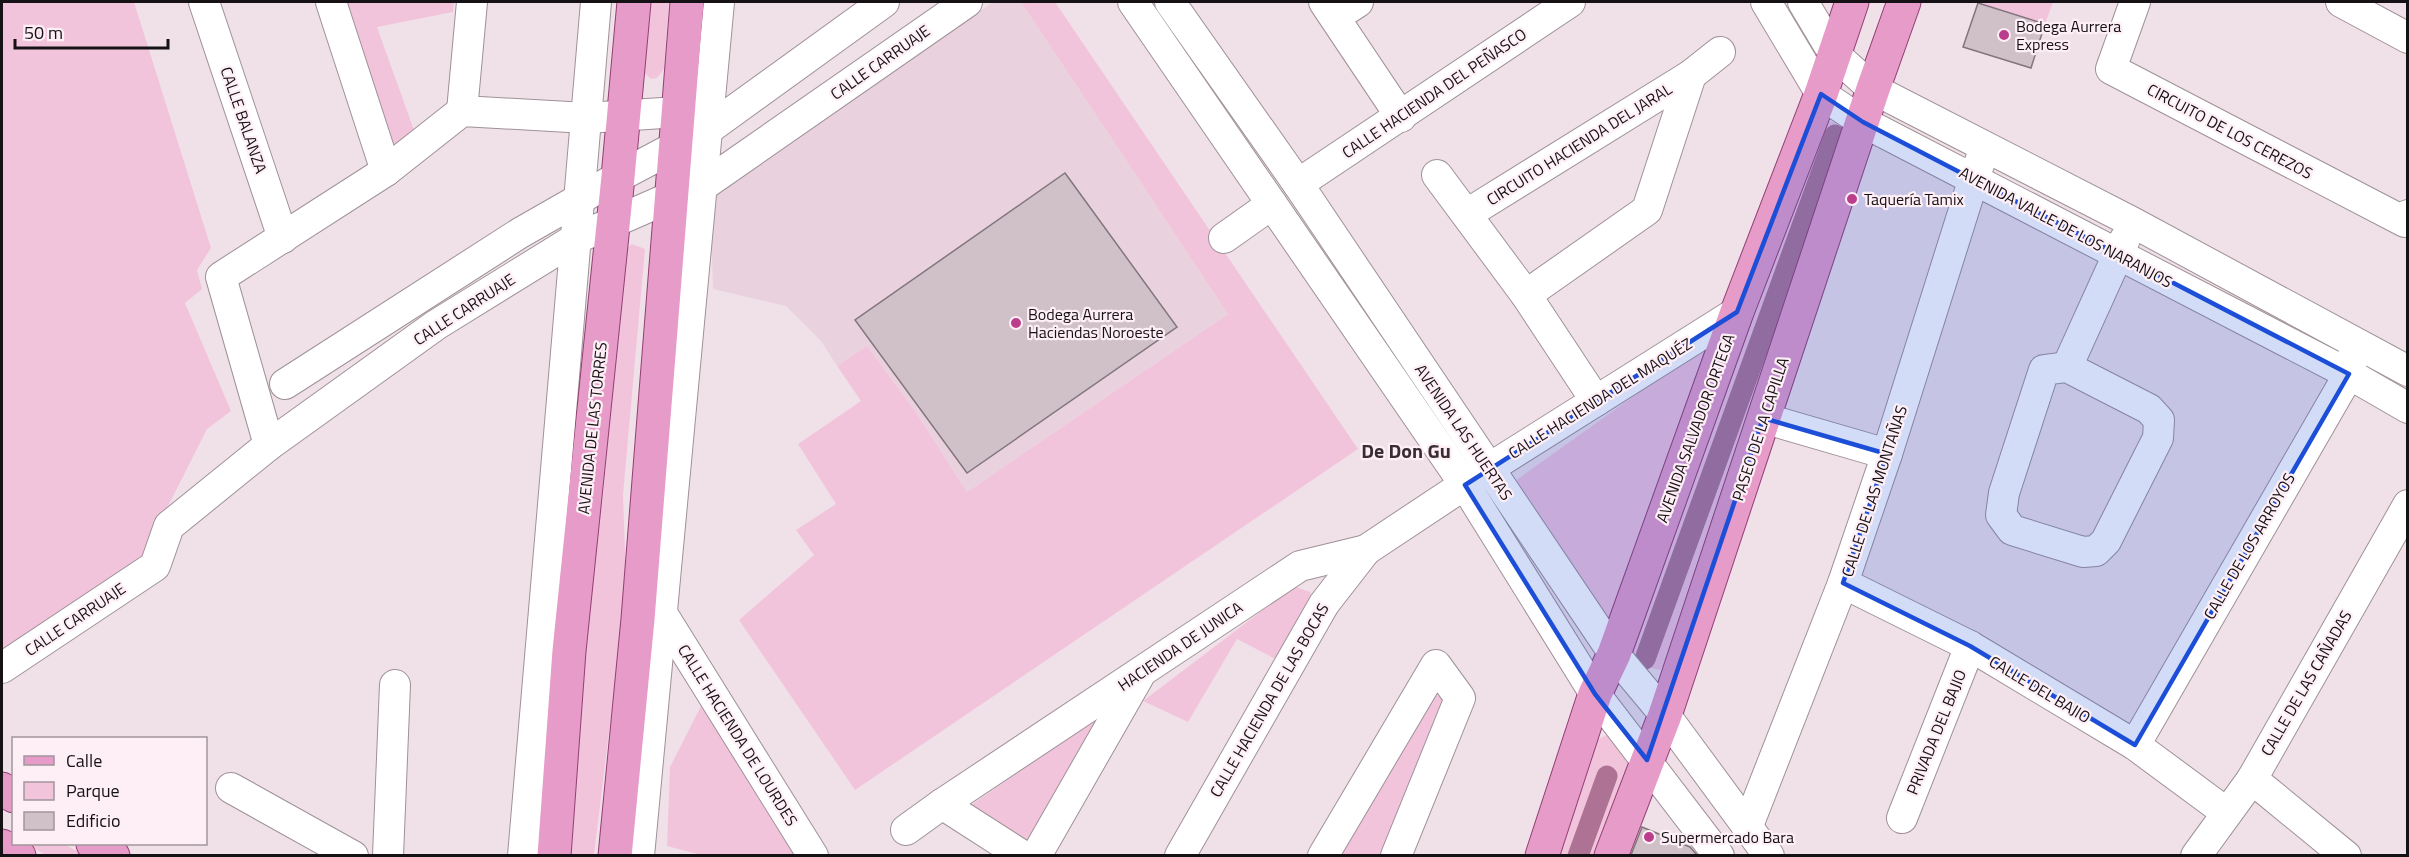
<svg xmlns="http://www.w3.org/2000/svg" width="2409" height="857" viewBox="0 0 2409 857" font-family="'Titillium Web',sans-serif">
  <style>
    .built { fill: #e9d2de }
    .green { fill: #f2c4dc }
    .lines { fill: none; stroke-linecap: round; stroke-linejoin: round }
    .canal { stroke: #ae7394; stroke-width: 21 }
    .building { fill: #d0c1c8; stroke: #82757c; stroke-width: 1.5 }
    .minor-casing { stroke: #9f9198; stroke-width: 32 }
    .major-casing { stroke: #923f72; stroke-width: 35 }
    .minor { stroke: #fff; stroke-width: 30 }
    .major { stroke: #e69bc8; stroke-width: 33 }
    .marked { fill: #1d4ed8; fill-opacity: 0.2; stroke: #1d4ed8; stroke-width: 4.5; stroke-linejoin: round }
    .poi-dot { fill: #bb3e8c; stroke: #feeff6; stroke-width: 2 }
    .labels { text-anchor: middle; stroke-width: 4.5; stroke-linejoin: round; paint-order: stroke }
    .poi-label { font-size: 16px; fill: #161114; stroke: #feeff6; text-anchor: start }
    .street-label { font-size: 16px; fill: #161114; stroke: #feeff6 }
    .quarter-label { font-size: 20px; font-weight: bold; fill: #392d33; stroke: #feeff6 }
  </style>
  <rect width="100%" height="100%" fill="#f0e1e9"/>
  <path class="built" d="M993 2H1021L1228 314 967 492 915 411 867 346 837 366 821 341 786 306 713 289 710 196Z"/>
  <g class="green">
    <path d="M2 2H134L211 248 197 270 202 289 185 303 231 411 207 429 162 518 152 559 2 660Z"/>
    <path d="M346 2H454L453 12 377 27 415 133 394 149Z"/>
    <path d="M646 2H669L664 69 657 78 651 79 640 69Z"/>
    <path d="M1021 2H1055L1358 449 855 790 739 620 814 555 796 530 836 504 798 444 861 401 837 366 867 346 915 411 967 492 1228 314Z"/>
    <path d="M1973 2H2053L2045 24Z"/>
    <path d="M1831 121 1848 129 1674 659 1660 670 1637 665 1631 650 1820 125Z"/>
    <path d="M632 244 645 249 623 495 625 550V624L610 723 594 855 571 856 593 549 603 497 624 259 626 249Z"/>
    <path d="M1725 331 1611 635 1508 486Z"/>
    <path d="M1296 587 1310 592 1316 608 1283 663 1237 639 1188 722 1143 701 1284 594Z"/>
    <path d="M1433 695 1439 696 1443 701 1386 855 1335 856Z"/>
    <path d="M703 702 796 855H701L667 846 670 767Z"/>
    <path d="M1097 720 1031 853 958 814 1090 723Z"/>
    <path d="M1609 734 1630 763 1596 855 1545 856 1592 742Z"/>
    <path d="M26 844H64L84 855H46Z"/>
  </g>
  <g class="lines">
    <g class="canal">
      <path d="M1645 659 1835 135"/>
      <path d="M1578 856 1607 776"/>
    </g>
  </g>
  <g class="building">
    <path d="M1978 3 2045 24 2031 68 1963 47Z"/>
    <path d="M1065 173 1177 327 967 473 855 320Z"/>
    <path d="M1642 827 1690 847 1697 855H1631Z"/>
  </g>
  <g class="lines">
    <g class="minor-casing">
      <g id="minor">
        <path d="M204 2 283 238"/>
        <path d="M331 2 386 171"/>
        <path d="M1133 2 1465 485 1595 694 1719 856"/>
        <path d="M1170 2 1298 184 1614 654 1665 715 1769 856"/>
        <path d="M1324 2 1401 117"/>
        <path d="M1766 2 1821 94 1863 122 2349 374 2408 408"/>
        <path d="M1803 2 1834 54 1873 89 2132 222 2408 371"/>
        <path d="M2135 2 2111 69 2405 222 2408 215"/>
        <path d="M2341 2 2408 38"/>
        <path d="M1335 17 1358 2"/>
        <path d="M462 111 472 2"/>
        <path d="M1437 175 1526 295 1596 401"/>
        <path d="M1298 184 1570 2"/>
        <path d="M1467 214 1691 75 1720 52"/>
        <path d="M1224 238 1272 204"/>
        <path d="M1526 295 1647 210 1691 75"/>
        <path d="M2067 367 2149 409 2159 420 2158 438 2106 541 2096 551 2083 552 2012 530 2001 515 2004 493 2044 370Z"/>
        <path d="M2067 367 2125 239"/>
        <path d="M285 384 520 233 618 177 707 130 884 2"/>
        <path d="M1763 418 1887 454"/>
        <path d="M269 445 221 277 386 171 462 111 586 118 678 112 699 125"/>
        <path d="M1843 583 1970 646 2135 745 2227 813"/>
        <path d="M663 615 813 856"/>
        <path d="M2 668 155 566 169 526 269 445 436 325 575 239 671 197 701 187 967 2"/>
        <path d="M2135 745 2349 374 2353 356"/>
        <path d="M2252 779 2346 856"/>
        <path d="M231 788 353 856"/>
        <path d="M942 804 1023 856"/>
        <path d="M1902 818 1970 646"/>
        <path d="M1747 828 1843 583 1887 454 1974 178 1985 148"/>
        <path d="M906 830 942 804 1300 566 1366 550 1488 469 1737 312"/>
        <path d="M388 856 395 685"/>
        <path d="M523 856 596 2"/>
        <path d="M639 856 719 2"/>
        <path d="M1036 856 1139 676"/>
        <path d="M1180 856 1324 604 1366 550"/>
        <path d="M1323 856 1436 665 1460 698 1396 856"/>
        <path d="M2196 856 2252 779 2408 505"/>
      </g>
    </g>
    <g class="major-casing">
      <g id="major">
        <path d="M2 789 14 796"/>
        <path d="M93 844 113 856"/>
        <path d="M2 846 19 856"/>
        <path d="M554 856 569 651 618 177 634 2"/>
        <path d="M615 856 638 619 687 2"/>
        <path d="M1542 856 1595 694 1614 654 1737 312 1821 94 1852 2"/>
        <path d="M1611 856 1665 715 1873 89 1904 2"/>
      </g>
    </g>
    <use href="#minor" class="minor"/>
    <use href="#major" class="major"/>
  </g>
  <path class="marked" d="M1821 94 1863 122 2349 374 2135 745 1970 646 1843 583 1887 454 1763 418 1647 760 1595 694 1465 485 1737 312Z"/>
  <g class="poi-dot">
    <circle cx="2004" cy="35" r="6"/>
    <circle cx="1852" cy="199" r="6"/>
    <circle cx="1016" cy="323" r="6"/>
    <circle cx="1649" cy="837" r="6"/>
  </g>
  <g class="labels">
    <g class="poi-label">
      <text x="2016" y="32">Bodega Aurrera<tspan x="2016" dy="18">Express</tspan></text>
      <text x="1864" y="205">Taquería Tamix</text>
      <text x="1028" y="320">Bodega Aurrera<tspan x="1028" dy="18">Haciendas Noroeste</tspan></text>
      <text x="1661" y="843">Supermercado Bara</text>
    </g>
    <g class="street-label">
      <text transform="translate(880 62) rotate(-35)" y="6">CALLE CARRUAJE</text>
      <text transform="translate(1434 93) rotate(-34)" y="6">CALLE HACIENDA DEL PEÑASCO</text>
      <text transform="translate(244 120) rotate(71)" y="6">CALLE BALANZA</text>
      <text transform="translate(2230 131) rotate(28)" y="6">CIRCUITO DE LOS CEREZOS</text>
      <text transform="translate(1579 144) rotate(-32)" y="6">CIRCUITO HACIENDA DEL JARAL</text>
      <text transform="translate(2066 227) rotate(28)" y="6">AVENIDA VALLE DE LOS NARANJOS</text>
      <text transform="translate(464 309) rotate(-33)" y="6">CALLE CARRUAJE</text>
      <text transform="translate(1600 398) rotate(-32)" y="6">CALLE HACIENDA DEL MAQUÉZ</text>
      <text transform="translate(592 428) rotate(-84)" y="6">AVENIDA DE LAS TORRES</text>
      <text transform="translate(1695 428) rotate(-70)" y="6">AVENIDA SALVADOR ORTEGA</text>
      <text transform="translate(1760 429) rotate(-72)" y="6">PASEO DE LA CAPILLA</text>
      <text transform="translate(1464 432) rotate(56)" y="6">AVENIDA LAS HUERTAS</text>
      <text transform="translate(1874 491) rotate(-72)" y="6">CALLE DE LAS MONTAÑAS</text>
      <text transform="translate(2249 546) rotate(-60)" y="6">CALLE DE LOS ARROYOS</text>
      <text transform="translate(75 619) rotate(-34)" y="6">CALLE CARRUAJE</text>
      <text transform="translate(1180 646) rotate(-34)" y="6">HACIENDA DE JUNICA</text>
      <text transform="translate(2306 683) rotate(-60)" y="6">CALLE DE LAS CAÑADAS</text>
      <text transform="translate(2040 689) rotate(31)" y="6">CALLE DEL BAJIO</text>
      <text transform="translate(1269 700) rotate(-60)" y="6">CALLE HACIENDA DE LAS BOCAS</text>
      <text transform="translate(1936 732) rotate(-68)" y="6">PRIVADA DEL BAJIO</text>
      <text transform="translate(738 735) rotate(58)" y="6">CALLE HACIENDA DE LOURDES</text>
    </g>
    <g class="quarter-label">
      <text x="1406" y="458">De Don Gu</text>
    </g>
  </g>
  <rect width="2409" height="857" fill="none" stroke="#161114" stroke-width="6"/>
  <rect x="12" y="737" width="195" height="108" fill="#feeff6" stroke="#a1969c" stroke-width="1.5"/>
  <rect x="24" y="756" width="30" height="9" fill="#e69bc8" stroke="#a1969c" stroke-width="1.5"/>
  <text x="66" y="767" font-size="18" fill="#161114">Calle</text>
  <rect x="24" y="782" width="30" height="18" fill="#f2c4dc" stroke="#a1969c" stroke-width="1.5"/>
  <text x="66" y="797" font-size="18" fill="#161114">Parque</text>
  <rect x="24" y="812" width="30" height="18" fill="#d0c1c8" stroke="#a1969c" stroke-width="1.5"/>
  <text x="66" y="827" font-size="18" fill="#161114">Edificio</text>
  <path d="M15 39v9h153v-9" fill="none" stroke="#161114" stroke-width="3"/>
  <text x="24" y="39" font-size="18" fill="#161114" stroke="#feeff6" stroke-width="4.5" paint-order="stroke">50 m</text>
</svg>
